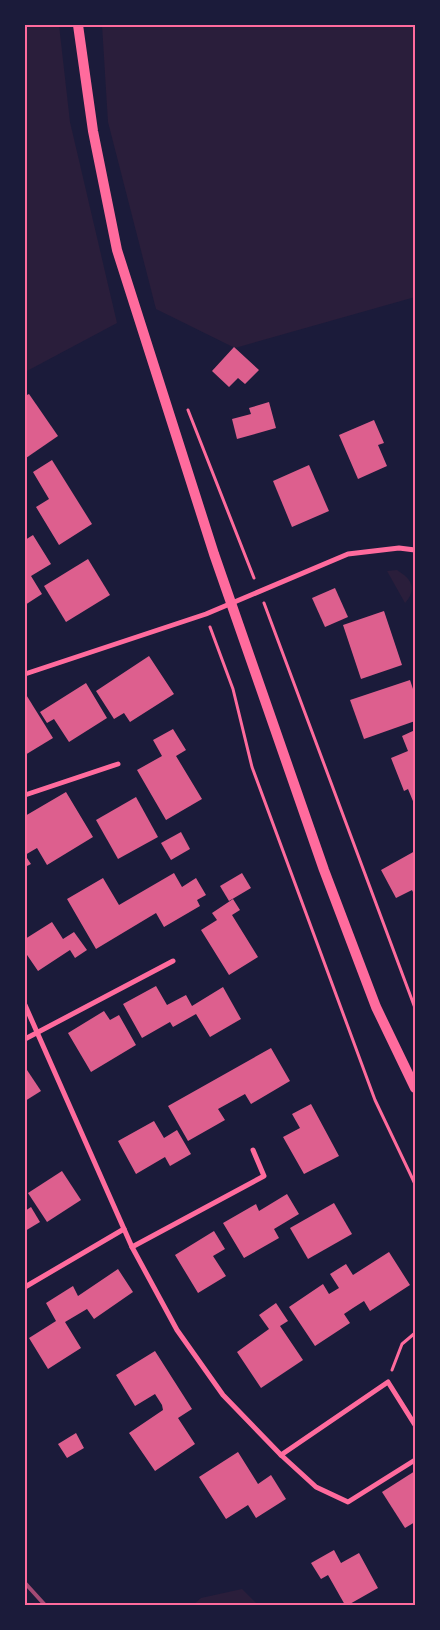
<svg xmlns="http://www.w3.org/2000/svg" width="440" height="1630" viewBox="0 0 440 1630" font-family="'Libre Baskerville',serif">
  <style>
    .green { fill: #2a1e3b }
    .building { fill: #dd5f8e }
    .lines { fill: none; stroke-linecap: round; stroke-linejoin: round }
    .path { stroke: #ff6b9d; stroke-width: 3 }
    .minor { stroke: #ff6b9d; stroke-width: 5 }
    .secondary { stroke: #ff6b9d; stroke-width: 10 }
    .rail { stroke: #a44b75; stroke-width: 4 }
    .neatline { fill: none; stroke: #ff6b9d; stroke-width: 2 }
  </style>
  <rect width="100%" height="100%" fill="#1b1b3a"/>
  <g class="green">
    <path d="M25 25H59L70 122 117 323 25 372Z"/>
    <path d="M102 25H415V297L235 348 156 309 108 122Z"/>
    <path d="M397 570C411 579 418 588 405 603L387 571Z"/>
    <path d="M242 1589 258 1605H193L201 1598Z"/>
  </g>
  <g class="building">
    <path d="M234 347 259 370 245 384 238 378 229 387 212 371Z"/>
    <path d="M29 394 58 436 26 458 25 396Z"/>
    <path d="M269 402 276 428 237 439 232 419 251 414 249 408Z"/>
    <path d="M374 420 384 443 378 445 387 466 358 479 339 435Z"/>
    <path d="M52 460 92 524 59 545 36 507 49 499 33 472Z"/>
    <path d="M309 465 329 511 292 527 273 481Z"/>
    <path d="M33 535 51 564 31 576 42 594 25 605V540Z"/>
    <path d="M88 559 110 595 66 622 44 586Z"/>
    <path d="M335 588 348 617 325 627 312 598Z"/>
    <path d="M384 611 402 665 361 679 343 625Z"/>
    <path d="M149 656 174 694 130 722 124 713 114 719 96 691Z"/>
    <path d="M410 680 415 695V721L364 739 350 700Z"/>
    <path d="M86 683 107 718 69 742 54 719 47 723 40 712Z"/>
    <path d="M25 693 53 738 25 755Z"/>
    <path d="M173 729 186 750 176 756 202 799 166 820 137 770 162 756 153 740Z"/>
    <path d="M415 730V806L408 789 404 791 391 758 408 751 402 736Z"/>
    <path d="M66 792 93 837 47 865 37 848 25 855 31 864 25 867V816Z"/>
    <path d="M136 797 158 837 118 859 96 820Z"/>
    <path d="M181 832 190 849 171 860 161 843Z"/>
    <path d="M415 851V896L412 890 396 898 381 870Z"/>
    <path d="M174 873 182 887 196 878 206 895 197 900 200 906 164 927 156 913 96 949 67 899 103 878 119 905Z"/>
    <path d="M242 873 251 888 229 901 220 886Z"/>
    <path d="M233 899 240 910 232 915 258 957 229 975 201 930 217 920 212 913Z"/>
    <path d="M52 922 63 939 74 932 87 950 75 958 70 950 38 971 25 952V939Z"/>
    <path d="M156 986 167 1005 186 995 192 1006 223 987 241 1019 210 1037 196 1014 173 1027 170 1022 142 1038 123 1004Z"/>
    <path d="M104 1011 110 1020 119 1015 136 1045 91 1072 68 1033Z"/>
    <path d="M271 1048 290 1081 251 1104 245 1094 218 1109 225 1120 188 1141 168 1106Z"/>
    <path d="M25 1067 41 1091 25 1101Z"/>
    <path d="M311 1104 339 1156 304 1174 283 1137 300 1128 292 1114Z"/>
    <path d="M154 1121 164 1138 177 1130 191 1154 170 1166 165 1157 136 1174 118 1141Z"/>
    <path d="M62 1171 81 1200 47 1222 28 1193Z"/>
    <path d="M287 1194 299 1214 274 1229 279 1238 244 1258 223 1223 256 1204 259 1211Z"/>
    <path d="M334 1203 352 1234 308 1259 290 1228Z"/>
    <path d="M31 1207 40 1222 25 1231V1211Z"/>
    <path d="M214 1231 225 1249 213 1256 226 1276 198 1293 175 1255Z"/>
    <path d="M389 1252 410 1285 370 1311 364 1301 353 1308 344 1314 350 1323 315 1346 289 1307 323 1284 329 1294 339 1288 330 1274 346 1264 353 1275Z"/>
    <path d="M118 1269 133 1292 94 1319 87 1309 65 1322 81 1348 48 1369 29 1338 56 1321 46 1303 73 1286 78 1296Z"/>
    <path d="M276 1303 288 1321 280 1326 303 1360 261 1388 237 1352 269 1329 259 1315Z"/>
    <path d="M155 1351 192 1409 178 1418 195 1444 155 1471 129 1433 163 1410 162 1405 155 1394 135 1406 116 1375Z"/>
    <path d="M76 1433 84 1448 67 1458 58 1444Z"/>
    <path d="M238 1452 258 1484 271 1475 286 1499 256 1518 248 1505 226 1519 199 1477Z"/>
    <path d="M415 1471V1522L405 1528 382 1492Z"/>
    <path d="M334 1550 341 1563 359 1553 378 1588 348 1605H345L328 1575 321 1579 311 1563Z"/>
  </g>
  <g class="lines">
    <g class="path">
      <path d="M188 410 254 578"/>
      <path d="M264 603 415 1008"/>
      <path d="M210 627 233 689 252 767 375 1100 415 1184"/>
      <path d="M392 1370 402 1344 415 1333"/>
    </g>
    <g class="minor">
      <path d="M25 674 206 614 348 554 399 548 415 550"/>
      <path d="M25 795 118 764"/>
      <path d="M25 1005 132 1247 177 1330 223 1395 281 1455 316 1487 348 1502 415 1460"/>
      <path d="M25 1039 173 961"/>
      <path d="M132 1247 264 1176 253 1150"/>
      <path d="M25 1287 124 1229"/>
      <path d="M281 1455 388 1382 415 1425"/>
    </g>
    <path class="secondary" d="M78 25 93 131 117 250 214 554 324 870 376 1007 415 1088"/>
    <g class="rail">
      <path d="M25 1583 45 1605"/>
      <path d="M25 1604 26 1605"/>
    </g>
  </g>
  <rect width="440" height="1630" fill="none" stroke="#1b1b3a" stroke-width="52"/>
  <rect x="26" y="26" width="388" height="1578" class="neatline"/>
</svg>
